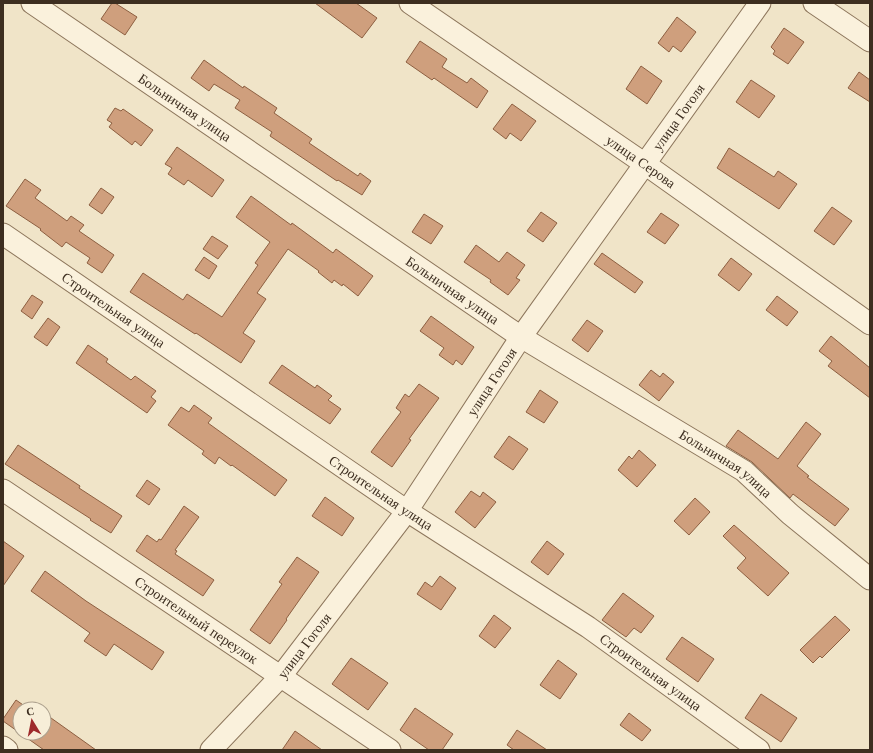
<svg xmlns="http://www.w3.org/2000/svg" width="873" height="753" viewBox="0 0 873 753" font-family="'Libre Baskerville',serif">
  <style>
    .building { fill: #cf9f7d; stroke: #8d5f41 }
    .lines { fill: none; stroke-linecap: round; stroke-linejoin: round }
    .minor-casing { stroke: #8d765c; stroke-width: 23 }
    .minor { stroke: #faf1dc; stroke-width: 21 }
    .labels { text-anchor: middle; stroke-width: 3; stroke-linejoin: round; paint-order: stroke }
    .street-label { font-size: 14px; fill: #3d2e20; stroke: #f7eed8 }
  </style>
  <rect width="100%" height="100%" fill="#f0e4c8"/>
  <g class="building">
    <path d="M112 3H115L137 17 125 35 101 19Z"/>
    <path d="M315 3H356L377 18 362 38Z"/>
    <path d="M677 17 696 32 681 52 673 46 669 52 658 43Z"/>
    <path d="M784 28 804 42 788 64 773 54 775 51 771 47Z"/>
    <path d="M420 41 447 59 442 67 467 83 471 78 488 91 477 108 434 78 432 80 406 62Z"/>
    <path d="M204 60 243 88 244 86 277 108 274 113 312 139 309 143 358 176 360 173 371 181 362 195 338 180 337 181 270 136 272 132 235 108 240 100 214 84 209 91 191 78Z"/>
    <path d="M641 66 662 81 647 104 626 89Z"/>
    <path d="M859 72 870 80V102L848 88Z"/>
    <path d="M751 80 775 96 759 118 736 102Z"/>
    <path d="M512 104 536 121 521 141 510 133 506 139 493 129Z"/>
    <path d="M115 108 121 111 123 109 153 130 141 146 135 141 132 145 109 127 112 123 107 120Z"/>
    <path d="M177 147 224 180 212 197 188 180 184 185 168 174 172 168 165 164Z"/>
    <path d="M729 148 774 177 778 171 797 184 779 209 717 168Z"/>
    <path d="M25 179 41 190 35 198 67 221 71 216 84 225 79 231 114 255 102 273 87 263 90 258 66 242 62 247 40 230 41 229 6 206Z"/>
    <path d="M101 188 114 197 102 214 89 205Z"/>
    <path d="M251 196 291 225 292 223 333 253 336 249 373 276 358 296 343 284 342 286 334 280 332 283 318 272 319 271 288 249 257 293 266 299 243 333 255 341 241 363 196 333 195 334 130 292 143 273 183 300 187 294 222 317 258 265 255 263 270 242 236 217Z"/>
    <path d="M832 207 852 221 834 245 814 231Z"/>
    <path d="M541 212 557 223 543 242 527 231Z"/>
    <path d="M661 213 679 225 665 244 647 232Z"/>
    <path d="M424 214 443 226 431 244 412 232Z"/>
    <path d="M212 236 228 246 218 259 203 249Z"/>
    <path d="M476 245 499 262 507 252 525 265 516 278 520 280 508 295 490 282 491 280 464 262Z"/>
    <path d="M602 253 643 282 635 293 594 264Z"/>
    <path d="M204 257 217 266 209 279 195 270Z"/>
    <path d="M731 258 752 274 739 291 718 275Z"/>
    <path d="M32 295 43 302 32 319 21 311Z"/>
    <path d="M777 296 798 312 787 326 766 310Z"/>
    <path d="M431 316 474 347 462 365 456 360 453 365 439 355 444 348 420 331Z"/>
    <path d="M48 318 60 327 47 346 34 337Z"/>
    <path d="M587 320 603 331 588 352 572 340Z"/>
    <path d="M831 336 870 368V398L828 366 832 361 819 351Z"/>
    <path d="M88 345 108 359 106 362 131 380 135 376 156 391 151 397 156 401 147 413 76 363Z"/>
    <path d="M282 365 315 388 317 385 332 396 328 400 341 409 330 424 269 383Z"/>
    <path d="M651 370 660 377 663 373 674 382 659 401 639 385Z"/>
    <path d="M419 384 439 398 409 439 411 440 392 467 371 452 401 412 396 408 405 394 409 397Z"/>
    <path d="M540 390 558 402 544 423 526 412Z"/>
    <path d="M194 405 212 418 208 423 287 480 275 496 232 465 231 466 219 457 215 464 202 454 204 451 168 425 181 407 189 412Z"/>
    <path d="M806 422 821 434 797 466 809 476 807 477 849 509 835 526 793 494 790 498 752 462 726 446 738 430 778 459Z"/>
    <path d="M509 436 528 449 513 470 494 457Z"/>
    <path d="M18 445 80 486 79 488 122 516 111 533 90 520 91 519 5 464Z"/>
    <path d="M639 450 656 465 637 487 618 470 629 456 632 459Z"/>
    <path d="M147 480 160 489 149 505 136 496Z"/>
    <path d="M471 491 480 497 483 492 496 502 475 528 455 512Z"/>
    <path d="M325 497 354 518 342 536 312 516Z"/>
    <path d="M695 498 710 512 689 535 674 521Z"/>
    <path d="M184 506 199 517 175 550 177 551 175 554 214 580 203 596 136 551 147 535 157 542 159 539 161 540Z"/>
    <path d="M734 525 789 573 768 596 737 568 746 558 723 536Z"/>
    <path d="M3 541 24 556 3 586Z"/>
    <path d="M547 541 564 554 548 575 531 562Z"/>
    <path d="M297 557 319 572 286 619 287 620 270 644 250 630 282 584 279 582Z"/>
    <path d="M45 571 86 601 164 652 152 670 114 644 106 656 84 641 90 633 31 591Z"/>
    <path d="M440 576 456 588 441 610 417 594 425 582 432 587Z"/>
    <path d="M623 593 654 616 641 633 634 628 626 637 602 620Z"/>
    <path d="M494 615 511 628 495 648 479 636Z"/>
    <path d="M835 616 850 630 822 658 820 656 813 663 800 650Z"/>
    <path d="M682 637 714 659 698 682 666 659Z"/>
    <path d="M351 658 388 683 368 710 332 684Z"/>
    <path d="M558 660 577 674 560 699 540 685Z"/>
    <path d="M761 694 797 718 781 742 745 718Z"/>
    <path d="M16 700 29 709H20V733H44V713L96 750H44L3 721V719Z"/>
    <path d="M415 708 453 734 442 750H429L400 730Z"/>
    <path d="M629 713 651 730 642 741 620 725Z"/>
    <path d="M517 730 547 750H514L507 745Z"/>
    <path d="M295 731 322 750H282Z"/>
  </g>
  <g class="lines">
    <g class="minor-casing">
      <g id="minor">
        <path id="s1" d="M32 3 521 337 744 471 790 514 870 579"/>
        <path id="s2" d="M410 3 645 164 870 324"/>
        <path d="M814 3 870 41"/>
        <path id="s3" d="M3 234 407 511 588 627 759 750"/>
        <path id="s4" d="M3 490 390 750"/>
        <path d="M3 747 7 750"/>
        <path id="s5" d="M211 750 281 676 407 511 521 337 760 3"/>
      </g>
    </g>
    <use href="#minor" class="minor"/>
  </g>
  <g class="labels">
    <g class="street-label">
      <text dy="5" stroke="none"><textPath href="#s1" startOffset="185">Больничная улица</textPath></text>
      <text dy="5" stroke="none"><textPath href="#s5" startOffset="788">улица Гоголя</textPath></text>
      <text dy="5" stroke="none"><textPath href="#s2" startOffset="280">улица Серова</textPath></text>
      <text dy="5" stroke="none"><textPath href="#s1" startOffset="509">Больничная улица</textPath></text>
      <text dy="5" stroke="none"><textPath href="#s3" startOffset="134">Строительная улица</textPath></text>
      <text dy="5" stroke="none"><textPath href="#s5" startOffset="464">улица Гоголя</textPath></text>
      <text dy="5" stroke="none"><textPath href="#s1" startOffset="833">Больничная улица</textPath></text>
      <text dy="5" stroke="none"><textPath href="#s3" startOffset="458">Строительная улица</textPath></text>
      <text dy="5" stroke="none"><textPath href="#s4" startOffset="233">Строительный переулок</textPath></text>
      <text dy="5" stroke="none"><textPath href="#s5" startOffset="140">улица Гоголя</textPath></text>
      <text dy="5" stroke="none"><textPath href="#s3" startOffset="782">Строительная улица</textPath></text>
    </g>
  </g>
  <rect width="873" height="753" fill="none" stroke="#3d2e20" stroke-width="8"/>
  <g transform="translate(32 721) rotate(350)"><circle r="19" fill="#f7eed8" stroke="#ada18e"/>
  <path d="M0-3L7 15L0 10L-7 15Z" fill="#9e2a2b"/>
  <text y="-6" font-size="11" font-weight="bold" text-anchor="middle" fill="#3d2e20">С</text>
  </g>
</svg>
